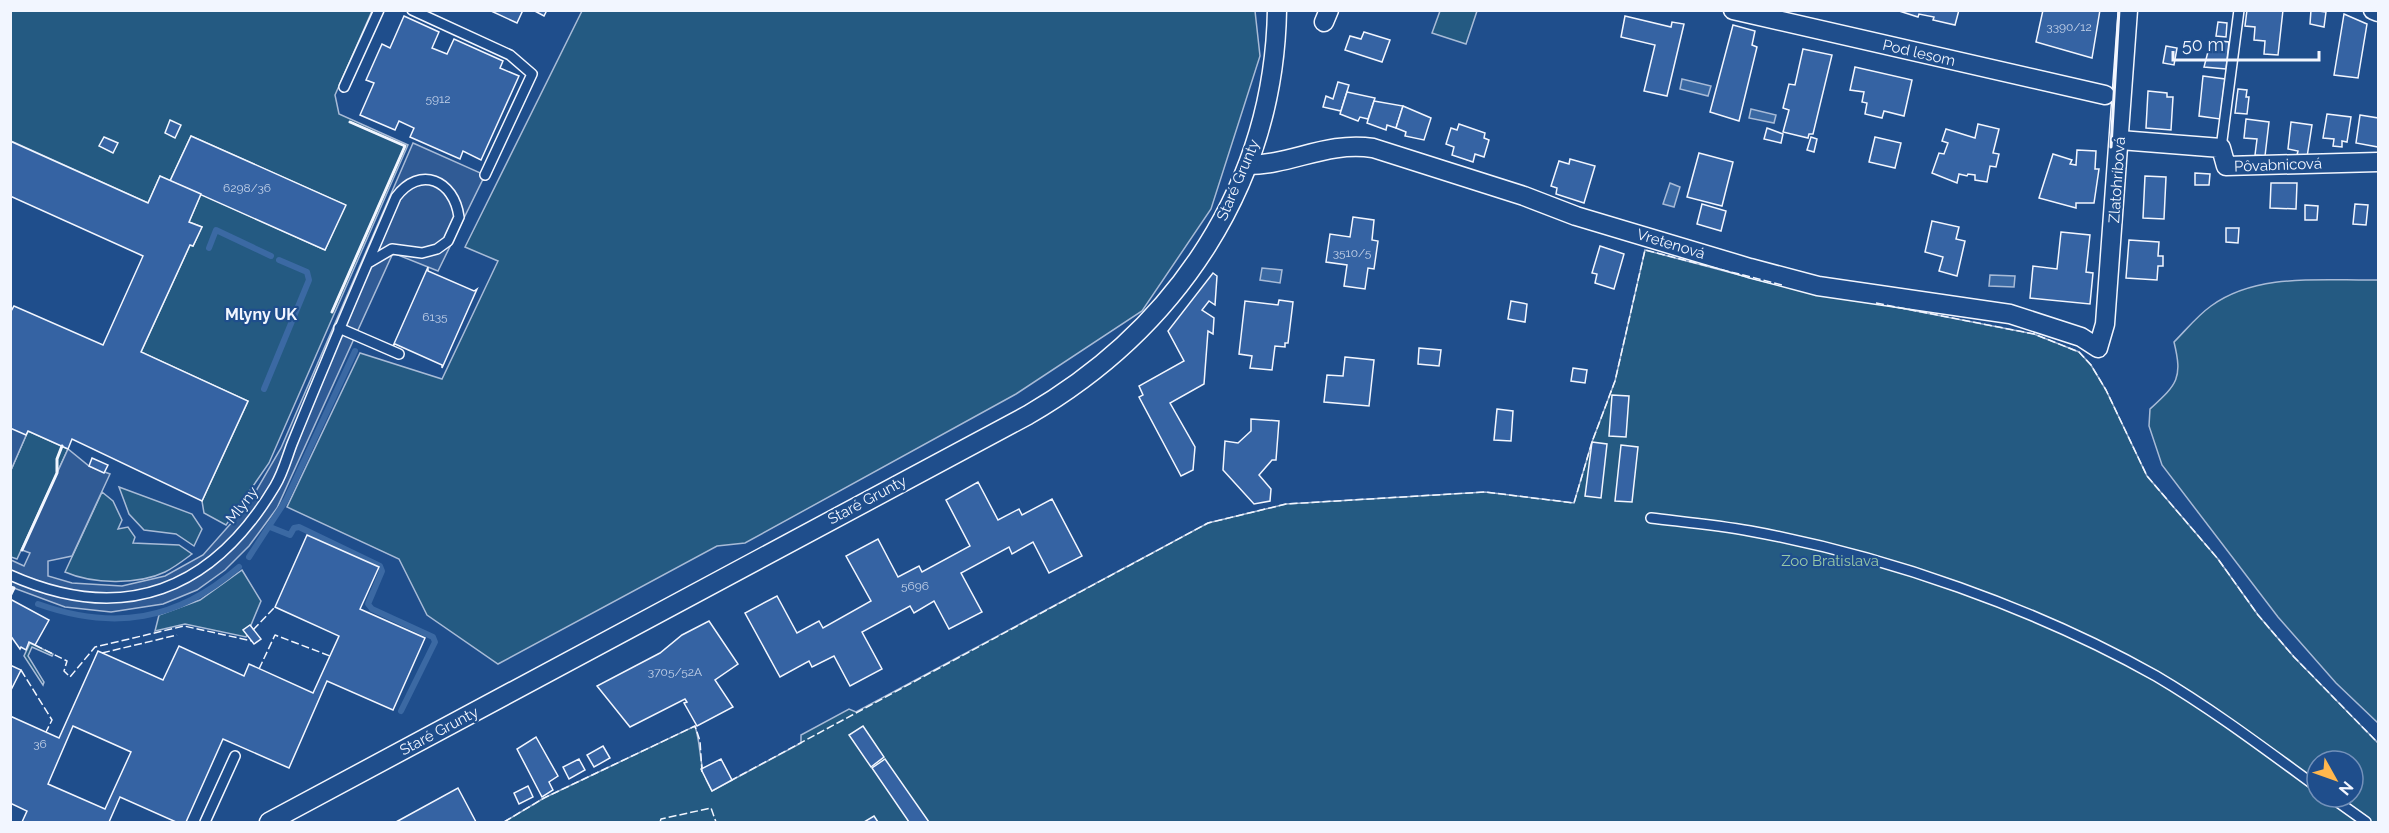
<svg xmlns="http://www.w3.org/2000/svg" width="2389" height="833" viewBox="0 0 2389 833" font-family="Raleway,sans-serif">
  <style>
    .green { fill: #245a82; stroke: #a8bbd7; stroke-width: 1.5; fill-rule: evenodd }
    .parking { fill: #305b95; stroke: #a8bbd7; stroke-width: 1.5 }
    .water { fill: #3b69a3; stroke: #a8bbd7; stroke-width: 1.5 }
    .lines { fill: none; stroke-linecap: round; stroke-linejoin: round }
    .stream { stroke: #3b69a3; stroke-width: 6 }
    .building { fill: #3563a3; stroke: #f2f6ff; stroke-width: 1.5; fill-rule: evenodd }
    .service-casing { stroke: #f2f6ff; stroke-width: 12 }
    .minor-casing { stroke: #f2f6ff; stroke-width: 21 }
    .service { stroke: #1f4e8c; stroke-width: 9 }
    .minor { stroke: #1f4e8c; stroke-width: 18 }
    .fence { stroke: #f2f6ff; stroke-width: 1.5; stroke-dasharray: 8 3; stroke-linecap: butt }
    .wall { stroke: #f2f6ff; stroke-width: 3 }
    .labels { text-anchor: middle; stroke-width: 4.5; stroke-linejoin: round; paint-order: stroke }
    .number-label { font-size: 12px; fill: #c3d1e8 }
    .street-label { font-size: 15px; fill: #f2f6ff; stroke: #1f4e8c }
    .park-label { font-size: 15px; fill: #97c8a6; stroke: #1f4e8c }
    .neighbourhood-label { font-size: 16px; font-weight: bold; fill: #f2f6ff; stroke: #1f4e8c }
  </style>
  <rect width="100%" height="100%" fill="#1f4e8c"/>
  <g class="green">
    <path d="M10 11H372L335 95 339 114 408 145 269 463 226 525 204 513 202 501 248 401 141 352 190 245 193 246 202 227 189 222 201 194 325 250 345 205 191 136 170 181 160 176 148 203 11 141Z"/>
    <path d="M582 11H1255L1260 56 1211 209 1142 311 1016 394 745 543 717 546 498 664 427 615 399 559 287 507 360 353 442 379 498 261 465 247Z"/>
    <path d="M1440 11H1477L1466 44 1432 33Z"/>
    <path d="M1645 250 1766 282 2034 334 2079 352 2091 365 2106 390 2147 476 2218 559 2258 615 2294 657 2378 743V822H504L544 798 695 726C703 752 697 766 712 791L801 743V735L849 709 856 712 1208 523 1286 504 1485 492 1574 503 1592 442 1615 381ZM2317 761H2353V797H2317Z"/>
    <path d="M2378 280V723L2336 683 2278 617 2162 465 2149 426 2150 409C2177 384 2183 379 2174 342 2186 330 2197 316 2211 306 2258 272 2323 281 2378 280Z"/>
    <path d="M28 431 68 449 17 559 11 557V470Z"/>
    <path d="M119 487 192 514 202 529 194 546 176 534 144 530 129 514Z"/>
    <path d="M102 492 113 501 122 520 118 529 128 527 135 537 133 543 179 545 192 554C184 560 175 567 165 572 138 585 92 584 65 572Z"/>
    <path d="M242 570 261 601 246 637 185 624 155 631 159 615 200 600Z"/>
    <path d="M30 643 53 654 52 656 32 647 28 656 44 682 43 685 24 656Z"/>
  </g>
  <g class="parking">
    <path d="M413 143 485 175 438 271 393 253 277 508 249 546 225 570 197 590 163 604 111 612 65 607 11 587V560L24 566 30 553 22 550 68 449 89 466 110 474 72 556 48 561V576L72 583 122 586 165 576 203 555 249 503 281 448Z"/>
    <path d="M11 425 28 431 11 470Z"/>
  </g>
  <g class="water">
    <path d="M1682 79 1711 86 1708 96 1680 89Z"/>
    <path d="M1751 109 1776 115 1774 123 1749 118Z"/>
    <path d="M1670 183 1680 187 1674 207 1663 204Z"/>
    <path d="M1262 268 1282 270 1280 283 1260 280Z"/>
    <path d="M1990 275 2015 276 2014 287 1989 286Z"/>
  </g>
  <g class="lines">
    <g class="stream">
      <path d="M209 248 216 230 271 256"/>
      <path d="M264 389 309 280 307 272 279 260"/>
      <path d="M270 527 290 535 294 528 299 527 380 566 382 571 368 604 372 609 433 637 435 642 401 711"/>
      <path d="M249 557 286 500 355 351"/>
      <path d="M38 604C114 631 177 621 239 567"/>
    </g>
  </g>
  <g class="building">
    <path d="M489 10H523L517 23Z"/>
    <path d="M533 10H547L544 16Z"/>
    <path d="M1896 10H1959L1955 25 1933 20 1934 17 1919 14 1918 17Z"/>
    <path d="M2043 10H2100L2092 58 2036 42Z"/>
    <path d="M2247 10H2283L2278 55 2264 54 2265 41 2254 40 2255 27 2245 26Z"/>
    <path d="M2311 10 2326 12 2324 27 2310 24Z"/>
    <path d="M2344 14 2367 24 2358 78 2334 75Z"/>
    <path d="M404 16 439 32 432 48 447 54 454 39 503 61 500 68 519 76 481 160 463 151 460 159 410 137 414 128 399 121 395 130 360 115 374 83 366 80 382 44 390 48Z"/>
    <path d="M1625 16 1671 27 1672 22 1684 24 1667 96 1644 91 1655 45 1621 37Z"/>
    <path d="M2218 22 2227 23 2226 37 2216 36Z"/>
    <path d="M1733 25 1755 31 1752 45 1757 47 1739 121 1710 112Z"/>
    <path d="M1364 32 1390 40 1382 62 1345 50 1350 36 1361 39Z"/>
    <path d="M2211 40 2229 42 2226 69 2204 67Z"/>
    <path d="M2166 46 2177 48 2174 65 2163 63Z"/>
    <path d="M1803 49 1832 55 1813 134H1809L1808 138 1783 132 1789 110 1783 108 1789 84 1795 85Z"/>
    <path d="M1855 67 1912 80 1904 116 1884 111 1882 118 1865 114 1867 103 1862 102 1864 92 1850 90Z"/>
    <path d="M2203 76 2225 79 2220 119 2199 116Z"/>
    <path d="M1338 82 1349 85 1341 111 1323 107 1326 96 1333 99Z"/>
    <path d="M2238 89 2247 90 2246 97H2249L2247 114 2235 113Z"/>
    <path d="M2148 91 2167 93V97H2173L2171 130 2146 128Z"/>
    <path d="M1347 92 1375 98 1368 119 1360 117 1358 121 1340 114Z"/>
    <path d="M1374 101 1403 106 1396 128 1387 125 1386 130 1367 123Z"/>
    <path d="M1403 106 1431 118 1424 140 1405 136 1406 132 1396 128Z"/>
    <path d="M2327 114 2351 117 2347 142 2342 141V147L2333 146 2334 139 2323 138Z"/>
    <path d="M2360 115 2378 118V147L2356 143Z"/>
    <path d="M2246 119 2269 122 2265 156 2255 155 2257 139 2244 138Z"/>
    <path d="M170 120 181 125 175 138 165 133Z"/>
    <path d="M2291 122 2312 125 2307 157 2297 155 2298 151 2288 149Z"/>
    <path d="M1459 124 1485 133 1484 138 1489 140 1484 157 1475 154 1473 162 1452 155 1454 147 1446 144 1451 128 1457 130Z"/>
    <path d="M1978 124 1999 129 1993 153 1999 154 1996 167 1990 166 1987 182 1975 180V175L1968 174 1967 176 1959 174 1957 183 1932 173 1939 153 1944 154 1948 143 1942 141 1946 129 1975 138Z"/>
    <path d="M1767 128 1783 134 1781 143 1764 139Z"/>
    <path d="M191 136 346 205 325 250 170 181Z"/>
    <path d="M104 137 118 143 113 153 99 146Z"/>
    <path d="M1811 137 1817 139 1814 152 1807 150Z"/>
    <path d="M1875 137 1901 143 1895 168 1869 162Z"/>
    <path d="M10 141 148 203 160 176 201 194 189 222 202 227 193 246 190 245 141 352 248 401 202 501 72 439 68 449 28 431 26 435 10 428V313L14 306 103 345 143 256 10 196Z"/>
    <path d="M2077 150 2096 151 2095 169H2099L2094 203H2076V208L2039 198 2053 154 2072 160 2070 164 2076 165Z"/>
    <path d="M1699 153 1733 162 1722 206 1687 197Z"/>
    <path d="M1570 159 1595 166 1584 203 1556 194 1557 188 1551 186 1559 161 1569 164Z"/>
    <path d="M2195 173 2210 174 2209 185H2195Z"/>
    <path d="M2145 176 2166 177 2164 219 2143 218Z"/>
    <path d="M2271 183H2297L2296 209 2270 208Z"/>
    <path d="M1702 204 1726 211 1721 231 1697 224Z"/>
    <path d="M2355 204 2368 205 2366 225 2353 224Z"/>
    <path d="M2305 205 2318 206 2317 220H2305Z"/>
    <path d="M1353 217 1374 220 1372 240 1378 241 1374 269 1368 268 1365 289 1344 286 1347 265 1326 262 1330 234 1350 237Z"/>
    <path d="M1932 221 1959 227 1956 239 1965 241 1957 276 1939 271 1943 257 1925 252Z"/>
    <path d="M2226 228H2239L2238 243 2226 242Z"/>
    <path d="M2061 232 2090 235 2086 272 2093 273 2090 304 2030 298 2033 266 2057 269Z"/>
    <path d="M2129 240 2159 242 2158 256H2163V266H2158L2157 280 2126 278Z"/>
    <path d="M1600 246 1624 254 1614 289 1595 283 1597 274 1592 273Z"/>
    <path d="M428 267V271L474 291 477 289 442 368V365L395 344 393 346Z"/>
    <path d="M1213 273 1217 276 1215 305 1209 301 1202 310 1214 318 1213 334 1208 331 1204 384 1170 403 1195 447 1193 470 1181 476 1139 397 1143 395 1139 386 1184 361 1168 331Z"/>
    <path d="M1279 300 1293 302 1288 343H1285V347L1275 346 1272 370 1250 368 1252 356 1239 354 1245 301 1278 305Z"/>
    <path d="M1511 301 1527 304 1525 322 1508 319Z"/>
    <path d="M1419 348 1441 350 1439 366 1418 364Z"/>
    <path d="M1345 357 1374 360 1369 406 1324 402 1327 375 1343 376Z"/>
    <path d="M1573 368 1587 370 1585 383 1571 381Z"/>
    <path d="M1612 395 1629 396 1626 437 1609 436Z"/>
    <path d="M1497 409 1513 411 1511 441 1494 440Z"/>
    <path d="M1251 419 1279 421 1276 460H1272L1259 475 1271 489 1270 501 1254 504 1223 470 1225 441 1238 443 1251 431Z"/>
    <path d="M1592 442 1607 444 1601 498 1585 496Z"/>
    <path d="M1621 445 1638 447 1632 502 1615 501Z"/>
    <path d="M92 458 108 465 104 473 89 466Z"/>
    <path d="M978 482 998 520 1019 509 1022 515 1052 499 1082 556 1049 573 1033 542 1012 554 1009 547 961 573 982 612 949 629 934 601 914 613 910 606 862 632 882 669 850 686 834 656 812 667 809 661 780 677 745 613 777 596 797 633 819 621 823 628 871 601 846 556 878 539 898 577 919 566 922 572 970 546 946 500Z"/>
    <path d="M307 535 379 567 360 609 425 638 393 710 327 681 289 768 223 739 186 822H176L120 797 109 822H22L27 811 10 803V716L59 738 98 651 163 680 179 646 244 676 249 664 313 693 339 636 275 607ZM73 726 131 752 105 809 48 784Z"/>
    <path d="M10 599 49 620 35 645 29 642 26 650 21 647 20 649 10 635Z"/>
    <path d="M709 621 738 664 715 680 733 707 697 726 684 703 687 702 685 699 630 727 597 686 660 653 682 635Z"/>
    <path d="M250 625 261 639 254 644 243 630Z"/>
    <path d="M10 665 21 670 10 692Z"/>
    <path d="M863 726 884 757 871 767 849 735Z"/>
    <path d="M536 737 558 776 549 782 553 790 542 797 517 749Z"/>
    <path d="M603 746 610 758 594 767 587 755Z"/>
    <path d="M579 759 585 770 569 779 563 767Z"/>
    <path d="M721 759 732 780 712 791 701 769Z"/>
    <path d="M885 759 929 822H909L872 768Z"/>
    <path d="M528 786 533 797 519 804 514 793Z"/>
    <path d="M458 788 476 822H396Z"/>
    <path d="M874 816 878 822H864Z"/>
  </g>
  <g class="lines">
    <g class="service-casing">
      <g id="service">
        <path d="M412 10 510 55 532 74 485 175"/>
        <path d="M344 87 379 10"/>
        <path d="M2221 148 2239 10"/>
        <path d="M339 328 399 354"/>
        <path d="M1651 518C1684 522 1717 525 1750 531 1887 556 2035 608 2156 676 2212 709 2265 749 2317 787"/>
        <path d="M10 575C124 626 213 590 275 486 283 473 287 457 292 444 303 417 314 390 325 364 348 308 372 253 396 197 420 165 454 180 459 217L448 241 437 249 422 253 392 249 368 263"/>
        <path d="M2331 797 2366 822"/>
        <path d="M205 822 235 756"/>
      </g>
    </g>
    <g class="minor-casing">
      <g id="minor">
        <path d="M1733 10 2105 95"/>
        <path d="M2373 10 2378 12"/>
        <path d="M1324 22 1329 10"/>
        <path d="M2120 140 2221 148 2226 166 2378 162"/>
        <path d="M1248 165C1291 165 1327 141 1373 148L1524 196 1576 216 1750 268 1818 286 2010 314 2081 337 2098 348 2105 324 2128 10"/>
        <path d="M269 822 1028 415C1176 329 1274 185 1277 10"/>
      </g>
    </g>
    <use href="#service" class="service"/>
    <use href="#minor" class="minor"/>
    <g class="fence">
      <path d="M1876 303 2034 334 2079 352 2091 365 2106 390 2147 476 2218 559 2258 615 2294 657 2378 743"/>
      <path d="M253 630 275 607"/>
      <path d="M35 645 67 661 64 671 70 677 95 647 184 626 252 641"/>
      <path d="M102 653 177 635"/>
      <path d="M259 669 275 635 330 656"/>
      <path d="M21 670 52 720 46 732"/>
      <path d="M730 781 1208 523 1286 504 1485 492 1574 503 1592 442 1615 381 1645 250 1782 285"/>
      <path d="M504 822 544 798 695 726 700 741 702 772"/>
      <path d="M660 822 661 819 711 808 716 822"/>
    </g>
    <g class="wall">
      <path d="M2111 147 2119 10"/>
      <path d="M332 312 405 146 350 122"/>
      <path d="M22 550 57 473V459L62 446"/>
      <path d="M10 587 14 588 10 596"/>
    </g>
  </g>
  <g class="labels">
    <g class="number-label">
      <text x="2069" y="31">3390/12</text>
      <text x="438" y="103">5912</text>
      <text x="247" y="192">6298/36</text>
      <text x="1352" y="257">3510/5</text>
      <text x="435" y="321">6135</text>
      <text x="915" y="590">5696</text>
      <text x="675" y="676">3705/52A</text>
      <text x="40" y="748">36</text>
    </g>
    <g class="street-label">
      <text transform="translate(1919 53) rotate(13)" y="5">Pod lesom</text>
      <text transform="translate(2278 165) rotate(-2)" y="5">Pôvabnicová</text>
      <text transform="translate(1238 180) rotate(-67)" y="5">Staré Grunty</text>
      <text transform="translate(2117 180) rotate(-86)" y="5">Zlatohríbová</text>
      <text transform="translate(1671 244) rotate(17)" y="5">Vretenová</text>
      <text transform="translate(867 500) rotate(-28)" y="5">Staré Grunty</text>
      <text transform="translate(242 505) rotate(-52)" y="5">Mlyny</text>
      <text transform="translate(439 731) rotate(-28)" y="5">Staré Grunty</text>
    </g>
    <g class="park-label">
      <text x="1830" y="566">Zoo Bratislava</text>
    </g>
    <g class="neighbourhood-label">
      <text x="261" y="320">Mlyny UK</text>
    </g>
  </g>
  <rect width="2389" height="833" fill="none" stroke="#f2f6ff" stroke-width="24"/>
  <g transform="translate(2335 779) rotate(130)"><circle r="28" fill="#1f4e8c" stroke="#7391ba" stroke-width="1.5"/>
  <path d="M0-4.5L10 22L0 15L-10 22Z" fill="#ffb74d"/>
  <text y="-9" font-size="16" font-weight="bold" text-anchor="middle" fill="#f2f6ff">N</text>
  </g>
  <path d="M2173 51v9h146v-9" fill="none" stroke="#f2f6ff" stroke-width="3"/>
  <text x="2182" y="51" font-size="18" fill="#f2f6ff" stroke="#1f4e8c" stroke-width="4.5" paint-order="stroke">50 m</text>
</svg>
